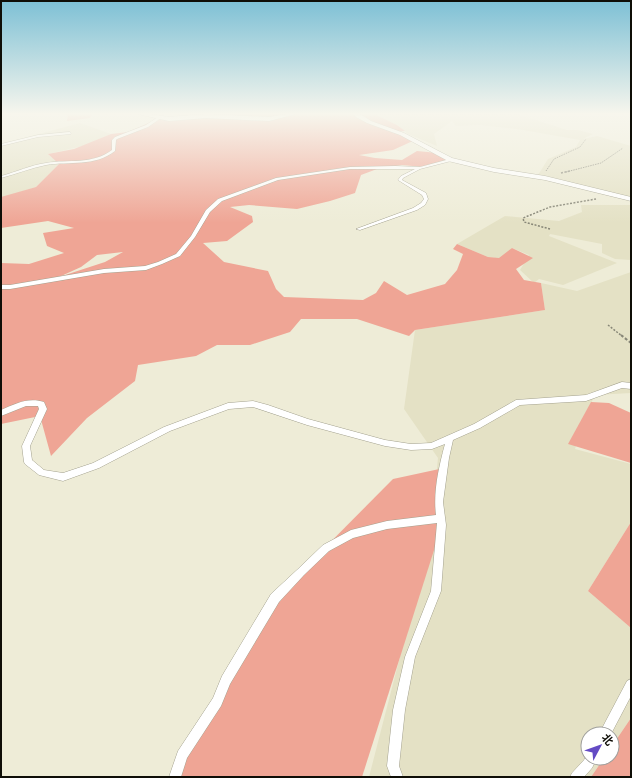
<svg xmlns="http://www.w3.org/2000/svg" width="632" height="778" viewBox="0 0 632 778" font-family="Raleway,'Noto Sans SC',sans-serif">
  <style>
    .built { fill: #e4e1c5 }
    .forest { fill: #efa595; fill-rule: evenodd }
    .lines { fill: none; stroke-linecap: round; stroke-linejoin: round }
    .service-casing { stroke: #a4a28f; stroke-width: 1 }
    .minor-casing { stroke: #a4a28f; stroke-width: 1 }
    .path-far2 { stroke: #878677; stroke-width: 1; stroke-dasharray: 1.5 1; stroke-linecap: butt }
    .path-far1 { stroke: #878677; stroke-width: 1.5; stroke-dasharray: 2 1.5; stroke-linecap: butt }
    .path { stroke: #878677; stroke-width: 2; stroke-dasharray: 3 2; stroke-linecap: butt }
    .service { fill: #fff; fill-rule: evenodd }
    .minor { fill: #fff; fill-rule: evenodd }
  </style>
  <rect width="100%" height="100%" fill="#eeecd7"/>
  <g class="built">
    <path d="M374 114H517L567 130H578L593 134 583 139 597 136 631 146V197L538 175 548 159 576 147 580 140 517 129 479 125 456 126 452 121 434 134 437 146 408 134 397 125Z"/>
    <path d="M80 123 111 134 83 146 48 154 59 164 36 187 1 198V144Z"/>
    <path d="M581 205H631V260L615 259 602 253V244L550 234 549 236 617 263 563 285 539 279 534 283 520 270 529 255 512 248 504 259 488 257 457 244 505 216 559 221 582 212Z"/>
    <path d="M631 272V393L595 395 584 418 575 449 631 464V522L588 591 631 628V718L612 746V734H588V758H604L591 777H369L430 540 438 458 404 409 415 330 545 310 541 283 577 291Z"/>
  </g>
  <g class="forest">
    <path d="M45 114H92L90 118 67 121 68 114Z"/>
    <path d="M198 114H374L397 125 405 131 394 132 415 140 393 150 359 155 375 158 402 160 417 151 438 153 450 160 423 167 402 165 377 169 361 175 355 193 330 201 297 209 249 205 230 207 252 216 253 222 227 241 203 243 224 262 268 271 276 289 284 297 363 300 376 293 384 281 407 295 445 284 457 270 463 254 453 249 457 244 488 257 499 258 512 248 533 258 516 269 524 280 541 283 545 310 415 330 409 336 357 319H301L290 332 250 345H217L196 356 138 365 135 381 87 418 51 456 40 416 1 424V263L29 264 64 253 47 246 43 233 74 228 48 221 1 228V197L36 187 59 164 48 154 74 149 111 134 128 132 157 119 197 116ZM123 252 105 262 59 277 81 267 97 255Z"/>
    <path d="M591 402 609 403 631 413V463L568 444Z"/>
    <path d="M444 468 442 525 362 777H177L182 755 275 598 393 479Z"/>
    <path d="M631 522V628L588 591Z"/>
    <path d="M631 718V777H591L604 758H612V746Z"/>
  </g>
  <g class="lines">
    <g class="service-casing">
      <g id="service">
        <path d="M158 117 161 118 148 127 117 139 116 140 115 151C94 167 70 161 46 165 31 168 16 174 1 178V176C16 172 31 165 46 163 69 159 92 165 112 150V140L115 137 146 125Z"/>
        <path d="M70 132 71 134 38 137 1 146V144L38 135Z"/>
        <path d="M450 159H451V161L420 169 403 178 402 180 426 193 428 199 425 205 417 210 360 230 356 229 413 208 421 203 424 199 422 195 398 180 401 176 415 169H350L278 180 222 201 210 212 195 237 180 256 162 264 146 270 104 273 10 289H1V285H10L104 269 145 266 158 262 176 254 191 236 206 210 218 199 276 178 350 167 395 166 420 167Z"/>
        <path d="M622 382 631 383V389L622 388 586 401 520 405 480 428 453 440 449 458 443 502 446 525 441 591 415 657 405 710 399 766 403 777H391L387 766 393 710 405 657 431 591 437 523 387 529 353 538 329 551 304 575 279 602 230 684 221 706 187 758 181 777H169L178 751 213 698 222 676 271 594 298 569 323 545 351 530 387 521 436 515C433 492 439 466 445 444L432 449 411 450 385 446 307 425 253 407 229 409 170 431 99 468 63 481 39 475 25 464 24 462 22 446 39 409 38 406H26L1 416V410C15 404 28 397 44 402L47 409 30 446 32 460 44 470 63 473 93 463 164 427 228 403 253 401 268 405 308 419 385 440 411 444 431 443 474 424 516 400 586 395Z"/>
        <path d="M631 679V696L611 734H599L627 681Z"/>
        <path d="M588 753V758H597L592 768 584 777H570L572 773 584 760Z"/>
      </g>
    </g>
    <g class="minor-casing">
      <g id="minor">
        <path d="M138 114H149L169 117 206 114 269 117 287 114H296L269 121 206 118 169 121Z"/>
        <path d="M354 114H360L371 121 404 133 452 158 494 168 545 176 631 197V201L545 180 494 172 448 161 400 135 367 123 356 117Z"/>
      </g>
    </g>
    <g class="path-far2">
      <path d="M546 171 554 159 580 147 586 139"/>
      <path d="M566 172 601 163 623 148"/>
    </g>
    <g class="path-far1">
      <path d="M561 173 570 171"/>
      <path d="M550 229 524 222 523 218 550 207 596 199"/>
      <path d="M608 325 622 336"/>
    </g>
    <path class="path" d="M621 335 631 343"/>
    <use href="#service" class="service"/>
    <use href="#minor" class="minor"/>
  </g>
  <linearGradient id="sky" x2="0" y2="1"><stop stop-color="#7dc0d5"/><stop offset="0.51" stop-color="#f7f6ed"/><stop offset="1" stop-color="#f7f6ed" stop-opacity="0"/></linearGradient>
  <rect width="632" height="223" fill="url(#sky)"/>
  <rect width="632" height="778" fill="none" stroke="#0f0e07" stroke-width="4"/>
  <g transform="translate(600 746) rotate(49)"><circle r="19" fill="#ffffff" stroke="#9f9f9c"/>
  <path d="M0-3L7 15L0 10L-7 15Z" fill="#644bc4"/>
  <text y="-6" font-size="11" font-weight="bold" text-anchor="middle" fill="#0f0e07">北</text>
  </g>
</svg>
